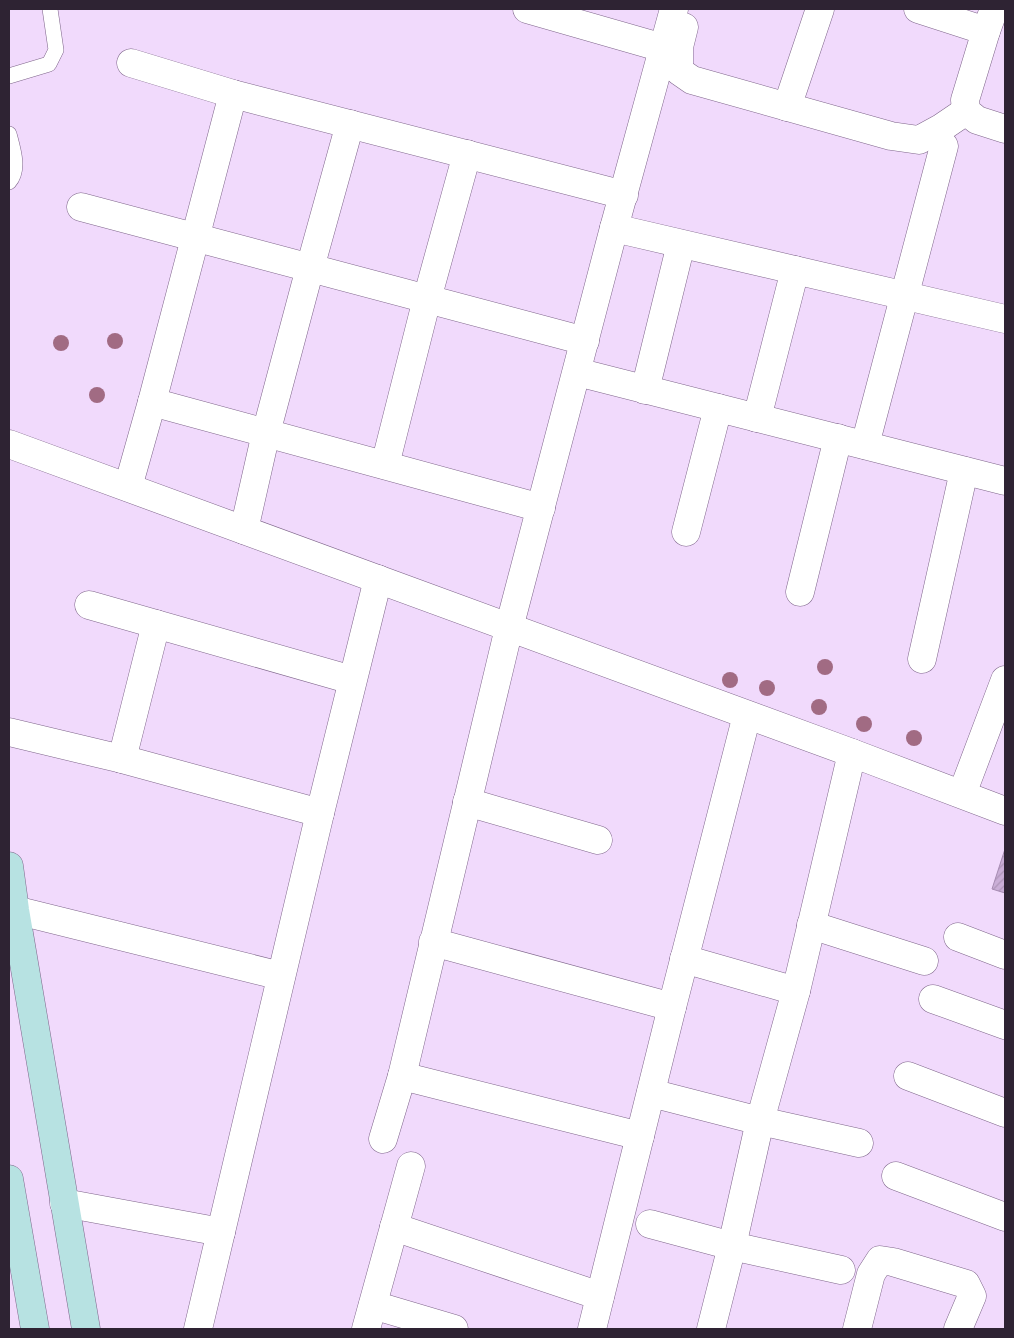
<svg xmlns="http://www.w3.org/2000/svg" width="1014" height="1338" viewBox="0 0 1014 1338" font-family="'Sofia Sans Condensed',sans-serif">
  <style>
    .building { fill: url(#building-hatch); stroke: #a68bb2 }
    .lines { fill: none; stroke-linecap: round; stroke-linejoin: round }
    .lane-casing { stroke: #7f668b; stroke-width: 16 }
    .street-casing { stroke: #7f668b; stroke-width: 29 }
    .secondary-casing { stroke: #7f668b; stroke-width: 29 }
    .lane { stroke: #fff; stroke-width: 15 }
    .street { stroke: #fff; stroke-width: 28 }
    .secondary { stroke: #b7e2e2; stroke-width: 28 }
    .tree { fill: #a16b83 }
  </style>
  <defs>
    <pattern id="building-hatch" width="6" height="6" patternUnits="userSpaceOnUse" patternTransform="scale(1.25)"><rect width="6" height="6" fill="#caaed7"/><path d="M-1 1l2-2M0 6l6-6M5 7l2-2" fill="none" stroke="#ae95b9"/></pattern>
  </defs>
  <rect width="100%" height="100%" fill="#f1dafc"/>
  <path class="building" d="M1005 849V893L992 889Z"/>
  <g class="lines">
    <g class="lane-casing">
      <g id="lane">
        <path d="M9 76 49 64 56 50 50 9"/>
        <path d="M9 134C13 149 20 170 9 182"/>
      </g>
    </g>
    <g class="street-casing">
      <g id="street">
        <path d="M527 9 663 48"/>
        <path d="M918 9 986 31"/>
        <path d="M994 9 986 31 965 100 966 111 977 120 1005 129"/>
        <path d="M684 27 679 47V71L692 80 891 136 919 140 941 128 966 111"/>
        <path d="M131 63 233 94 624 195"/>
        <path d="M787 107 820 9"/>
        <path d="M81 207 585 341"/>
        <path d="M614 228 1005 319"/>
        <path d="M577 372 1005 481"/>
        <path d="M645 390 681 244"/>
        <path d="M152 402 541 508"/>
        <path d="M757 418 795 270"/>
        <path d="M9 444 852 753 1005 811"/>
        <path d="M865 445 944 146"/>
        <path d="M385 465 427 299 467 154"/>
        <path d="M128 487 152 402 233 94"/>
        <path d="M244 530 266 433 310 268 350 124"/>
        <path d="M686 532 718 408"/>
        <path d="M800 592 838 438"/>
        <path d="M89 605 352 680"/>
        <path d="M922 659 964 471"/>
        <path d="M9 732 122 759 320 813"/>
        <path d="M122 759 156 624"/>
        <path d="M962 794 1005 680"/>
        <path d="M467 802 598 840"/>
        <path d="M15 910 281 976"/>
        <path d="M811 925 924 961"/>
        <path d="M958 937 1005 955"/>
        <path d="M433 942 672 1007"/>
        <path d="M684 959 796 991"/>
        <path d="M933 999 1005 1025"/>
        <path d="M402 1076 640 1136"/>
        <path d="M908 1076 1005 1113"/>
        <path d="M651 1093 760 1121 859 1143"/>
        <path d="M383 1139 402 1076 509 628 614 228 674 9"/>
        <path d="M896 1176 1005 1217"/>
        <path d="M64 1203 221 1232"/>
        <path d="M650 1224 732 1246 841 1270"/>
        <path d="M394 1227 600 1296"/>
        <path d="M373 1305 454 1329"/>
        <path d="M198 1329 320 813 378 579"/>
        <path d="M366 1329 411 1166"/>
        <path d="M592 1329 672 1007 747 715"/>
        <path d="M711 1329 732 1246 760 1121 796 991 852 753"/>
        <path d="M857 1329 871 1274 880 1260 893 1262 966 1284 972 1296 958 1329"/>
      </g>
    </g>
    <g class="secondary-casing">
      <g id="secondary">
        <path d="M9 866 15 910 86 1329"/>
        <path d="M9 1179 35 1329"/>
      </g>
    </g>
    <use href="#lane" class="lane"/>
    <use href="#street" class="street"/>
    <use href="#secondary" class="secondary"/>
  </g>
  <g class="tree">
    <circle cx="115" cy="341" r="8"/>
    <circle cx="61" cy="343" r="8"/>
    <circle cx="97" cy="395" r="8"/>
    <circle cx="825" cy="667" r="8"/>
    <circle cx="730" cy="680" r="8"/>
    <circle cx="767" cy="688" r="8"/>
    <circle cx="819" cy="707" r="8"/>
    <circle cx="864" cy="724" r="8"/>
    <circle cx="914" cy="738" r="8"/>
  </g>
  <rect width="1014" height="1338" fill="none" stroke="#2e2333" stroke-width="20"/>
</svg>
